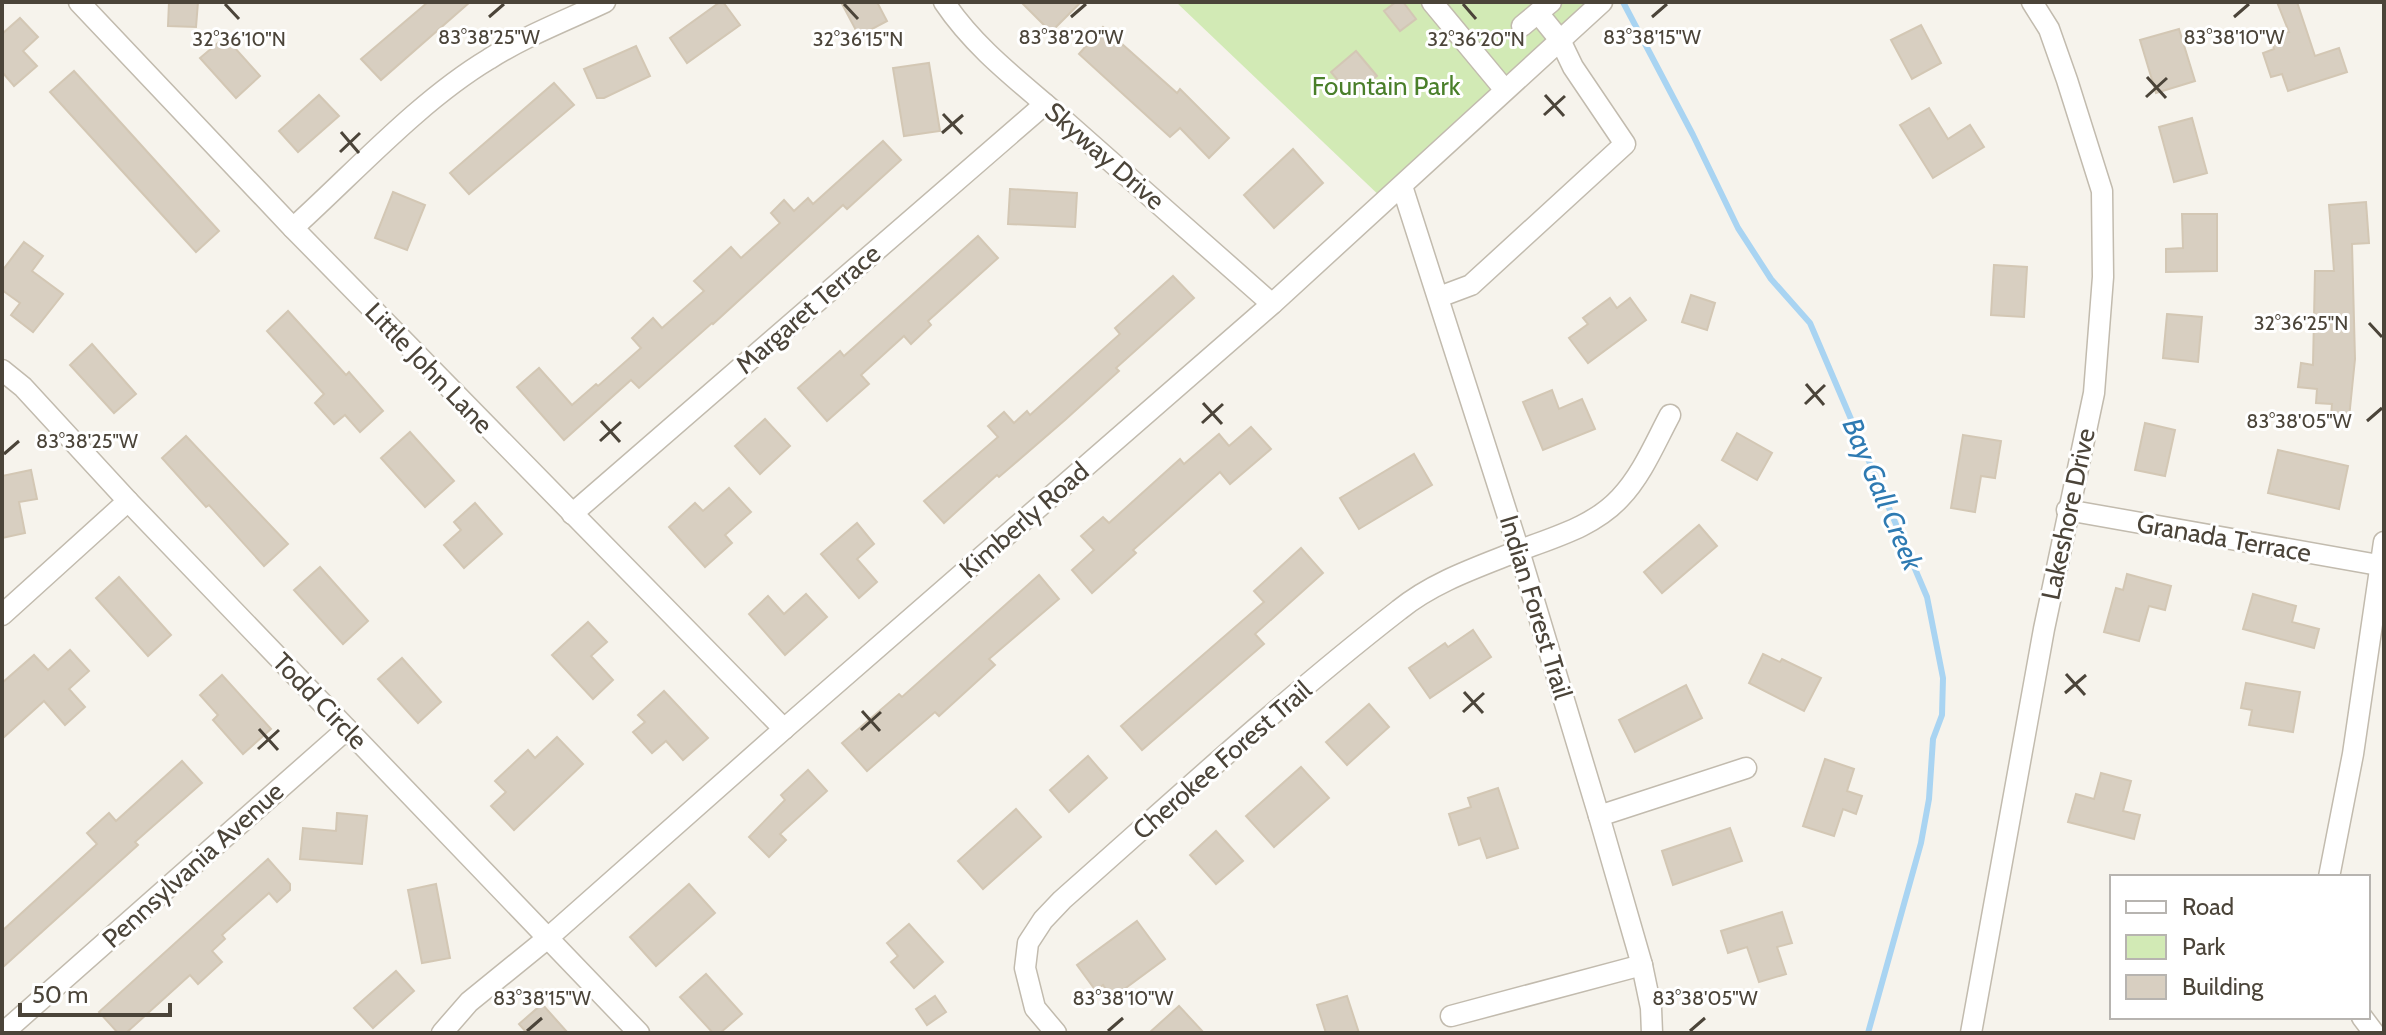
<svg xmlns="http://www.w3.org/2000/svg" width="2386" height="1035" viewBox="0 0 2386 1035" font-family="Cabin,sans-serif">
  <style>
    .green { fill: #d2eab5 }
    .lines { fill: none; stroke-linecap: round; stroke-linejoin: round }
    .stream { stroke: #a9d4f2; stroke-width: 6 }
    .building { fill: #d8cfc1; stroke: #d3c7b4; stroke-width: 2 }
    .minor-casing { stroke: #c2bbae; stroke-width: 23 }
    .minor { stroke: #fff; stroke-width: 20 }
    .ticks { fill: none; stroke: #4b4439; stroke-width: 3 }
    .labels { text-anchor: middle; stroke-width: 6; stroke-linejoin: round; paint-order: stroke }
    .park-label { font-size: 26px; fill: #4a7f2a; stroke: #fff }
    .street-label { font-size: 26px; fill: #4b4439; stroke: #fff }
    .water-label { font-size: 28px; font-style: italic; fill: #2e7ab2; stroke: #fff }
    .ticks-label { font-size: 20px; text-anchor: middle; fill: #4b4439; stroke: #fff; stroke-width: 6; stroke-linejoin: round; paint-order: stroke }
  </style>
  <rect width="100%" height="100%" fill="#f6f3ec"/>
  <path class="green" d="M1176 2H1602L1385 201Z"/>
  <g class="lines">
    <path class="stream" d="M1623 2 1693 135 1738 228 1771 279 1810 323 1927 597 1943 678 1942 715 1933 739 1929 799 1921 843 1868 1033"/>
  </g>
  <g class="building">
    <path d="M169 2H198L196 27 168 26Z"/>
    <path d="M428 2H470L381 80 361 59Z"/>
    <path d="M720 2H723L740 25 687 63 670 38Z"/>
    <path d="M841 2H877L887 21 859 36Z"/>
    <path d="M1021 2H1081L1051 32Z"/>
    <path d="M1396 2H1403L1416 19 1400 31 1384 11Z"/>
    <path d="M2277 2H2297L2315 56 2339 48 2347 72 2288 91 2282 74 2271 77 2263 53 2274 49 2271 37 2289 32Z"/>
    <path d="M20 18 38 37 23 51 37 66 14 86 2 72V34Z"/>
    <path d="M1921 25 1941 63 1912 79 1891 40Z"/>
    <path d="M1103 27 1177 93 1180 89 1229 138 1209 158 1180 128 1170 137 1079 54Z"/>
    <path d="M2179 29 2195 81 2156 93 2140 40Z"/>
    <path d="M225 37 260 76 236 98 200 58Z"/>
    <path d="M636 46 650 76 604 98H597L584 69Z"/>
    <path d="M1356 51 1377 76 1352 97 1331 72Z"/>
    <path d="M929 63 940 131 904 136 893 68Z"/>
    <path d="M74 71 219 231 196 252 50 92Z"/>
    <path d="M554 83 574 105 469 194 450 173Z"/>
    <path d="M319 95 339 116 298 152 279 131Z"/>
    <path d="M1929 108 1948 139 1970 125 1984 147 1933 178 1900 125Z"/>
    <path d="M2192 118 2207 173 2174 182 2159 127Z"/>
    <path d="M883 141 901 160 847 209 843 205 713 324 712 323 639 388 631 380 564 440 517 387 539 368 572 405 596 384 598 386 641 348 632 338 653 318 662 328 704 291 694 281 731 247 741 258 780 223 771 213 784 200 794 211 808 198 813 204Z"/>
    <path d="M1293 149 1323 183 1274 228 1244 195Z"/>
    <path d="M1010 189 1077 193 1075 227 1008 224Z"/>
    <path d="M393 192 425 205 407 250 375 238Z"/>
    <path d="M2366 202 2369 243 2352 244 2355 359 2349 418 2331 416 2332 404 2316 403 2317 389 2298 387 2301 363 2313 365 2315 271H2334L2329 205Z"/>
    <path d="M2182 214H2217V271L2166 272V249L2183 248Z"/>
    <path d="M978 236 998 258 928 321 931 325 911 344 904 336 861 375 869 384 827 421 798 388 840 351 844 356Z"/>
    <path d="M24 242 43 256 32 271 63 294 33 332 11 315 20 303 2 290V271Z"/>
    <path d="M1994 265 2027 267 2024 317 1991 315Z"/>
    <path d="M1173 276 1194 298 1116 368 1119 371 1065 420 999 477 997 475 944 523 924 501 998 437 988 426 1004 412 1014 423 1027 411 1030 415 1120 334 1115 328Z"/>
    <path d="M1691 295 1715 303 1707 330 1682 322Z"/>
    <path d="M1610 298 1617 308 1630 298 1646 320 1588 363 1569 338 1588 324 1583 318Z"/>
    <path d="M288 311 346 375 349 372 383 411 360 432 345 415 334 424 315 403 324 394 267 331Z"/>
    <path d="M2167 314 2202 317 2198 362 2163 358Z"/>
    <path d="M92 344 136 394 114 413 70 365Z"/>
    <path d="M1552 390 1559 409 1582 399 1595 429 1543 450 1523 402Z"/>
    <path d="M765 419 790 446 760 474 735 446Z"/>
    <path d="M2145 423 2175 430 2165 476 2135 470Z"/>
    <path d="M1251 427 1271 449 1230 484 1220 472 1133 550 1136 553 1092 593 1072 570 1094 550 1081 536 1103 517 1109 523 1180 459 1184 464 1219 434 1229 446Z"/>
    <path d="M410 432 454 481 425 507 381 458Z"/>
    <path d="M1737 433 1772 453 1757 480 1722 460Z"/>
    <path d="M1963 435 2001 441 1995 478 1981 476 1975 512 1951 508Z"/>
    <path d="M186 436 288 544 264 566 209 505 206 507 162 458Z"/>
    <path d="M2278 450 2348 466 2339 509 2268 493Z"/>
    <path d="M1414 454 1432 485 1359 529 1340 498Z"/>
    <path d="M31 470 37 499 19 502 25 533 2 538V476Z"/>
    <path d="M729 488 751 512 725 535 732 543 705 567 669 527 695 503 703 511Z"/>
    <path d="M475 503 502 534 464 568 444 545 461 530 454 522Z"/>
    <path d="M857 523 874 544 857 559 877 582 859 598 821 554Z"/>
    <path d="M1699 525 1717 546 1662 593 1644 572Z"/>
    <path d="M1301 548 1323 573 1255 634 1264 644 1142 750 1121 726 1264 602 1254 591Z"/>
    <path d="M320 567 368 621 343 644 294 590Z"/>
    <path d="M2127 574 2171 586 2165 610 2149 606 2139 641 2104 632 2116 588 2123 590Z"/>
    <path d="M1039 575 1059 599 989 659 995 665 939 716 935 712 867 771 842 743 899 694 902 697Z"/>
    <path d="M119 577 171 635 148 656 96 598Z"/>
    <path d="M806 594 827 617 785 655 749 614 768 596 784 614Z"/>
    <path d="M2253 594 2296 606 2292 622 2319 629 2314 648 2243 629Z"/>
    <path d="M588 622 607 642 591 656 613 680 593 699 552 655Z"/>
    <path d="M1473 630 1491 657 1430 698 1409 668 1445 643 1448 647Z"/>
    <path d="M70 650 89 671 69 689 85 707 65 725 44 701 2 739V683L34 655 48 670Z"/>
    <path d="M1763 654 1780 662 1782 659 1821 678 1804 711 1749 683Z"/>
    <path d="M402 658 441 702 418 723 378 679Z"/>
    <path d="M222 675 271 729 243 754 213 720 218 715 200 695Z"/>
    <path d="M2246 683 2300 692 2293 732 2249 725 2252 710 2241 708Z"/>
    <path d="M1686 685 1702 718 1635 752 1619 720Z"/>
    <path d="M664 691 708 738 683 760 666 741 652 753 633 732 645 722 638 715Z"/>
    <path d="M1369 704 1389 727 1347 765 1326 742Z"/>
    <path d="M557 737 583 764 514 830 491 806 506 792 495 781 528 750 535 758Z"/>
    <path d="M1088 756 1107 778 1069 812 1050 790Z"/>
    <path d="M1825 759 1854 769 1847 791 1862 796 1856 814 1843 809 1834 836 1803 826Z"/>
    <path d="M182 761 202 783 135 842 138 845 2 968V931L97 844 87 833 109 813 116 821Z"/>
    <path d="M1301 767 1329 798 1274 847 1246 816Z"/>
    <path d="M808 770 827 791 780 834 786 840 769 857 749 837 785 800 781 795Z"/>
    <path d="M2101 773 2131 781 2123 811 2140 815 2134 839 2068 822 2076 794 2094 799Z"/>
    <path d="M1498 788 1518 848 1487 858 1480 838 1459 845 1449 814 1471 807 1468 798Z"/>
    <path d="M1016 809 1041 837 983 889 958 861Z"/>
    <path d="M337 813 367 816 362 864 300 859 303 828 336 831Z"/>
    <path d="M1730 828 1742 861 1673 885 1662 851Z"/>
    <path d="M1216 831 1243 861 1216 884 1190 855Z"/>
    <path d="M268 859 290 884V890L277 902 269 893 222 935 225 939 212 951 222 962 198 984 190 975 126 1033H118L99 1012Z"/>
    <path d="M436 884 450 958 422 963 408 890Z"/>
    <path d="M689 884 715 913 656 966 630 937Z"/>
    <path d="M1782 912 1792 943 1777 947 1786 974 1759 982 1747 947 1728 953 1721 931Z"/>
    <path d="M1137 921 1165 959 1112 998 1103 985 1096 991 1077 965Z"/>
    <path d="M909 924 943 962 914 988 891 962 898 956 887 943Z"/>
    <path d="M396 971 414 991 373 1028 354 1008Z"/>
    <path d="M706 974 742 1014 720 1033H713L680 997Z"/>
    <path d="M935 996 946 1012 927 1025 916 1009Z"/>
    <path d="M1347 996 1359 1033H1326L1317 1005Z"/>
    <path d="M542 1004 568 1033H527L519 1024Z"/>
    <path d="M1179 1006 1204 1033H1149Z"/>
  </g>
  <g class="lines">
    <g class="minor-casing">
      <g id="minor">
        <path d="M79 2 293 228 784 729"/>
        <path d="M944 2C977 51 1022 83 1066 122 1135 183 1203 243 1272 304"/>
        <path d="M1432 2 1505 90"/>
        <path d="M1522 26 1551 2"/>
        <path d="M1402 186 1519 551 1599 816 1642 965 1651 1008 1652 1033"/>
        <path d="M293 228C354 173 419 101 489 59 525 36 567 20 605 2"/>
        <path d="M1439 297 1471 285 1625 144 1573 67 1560 40 1538 13"/>
        <path d="M2 370 23 387 128 501 639 1033"/>
        <path d="M2067 510 2384 566"/>
        <path d="M572 514 1045 104"/>
        <path d="M2 615 128 501"/>
        <path d="M1599 816 1746 768"/>
        <path d="M2329 877 2353 754 2384 542"/>
        <path d="M1451 1016 1642 965"/>
        <path d="M2362 1017 2374 1033"/>
        <path d="M3 1033 347 729"/>
        <path d="M442 1033 469 1002 549 937 784 729 1272 304 1602 2"/>
        <path d="M1056 1033 1035 1008 1025 968 1028 943 1043 920 1062 900C1173 802 1282 701 1399 610 1433 582 1478 567 1518 551 1554 537 1593 527 1620 498 1642 475 1655 443 1670 415"/>
        <path d="M1971 1033 2044 629 2094 393 2103 277 2102 191 2067 80 2049 29 2032 2"/>
      </g>
    </g>
    <use href="#minor" class="minor"/>
  </g>
  <path class="ticks" d="M225 4 239 19M844 4 858 19M1463 4 1476 19M489 17 504 4M1071 17 1086 4M1652 17 1667 4M2234 17 2249 4M2147 77 2166 98M1545 95 1564 116M2146 97 2167 78M943 114 962 134M1544 115 1565 96M341 132 359 153M942 133 963 115M340 152 360 133M2369 323 2382 337M1806 384 1824 405M1203 403 1222 424M1805 404 1825 385M601 421 620 442M2367 421 2382 408M1202 423 1223 404M600 441 621 422M4 454 19 441M2066 674 2085 695M1464 692 1483 713M2065 693 2086 675M862 711 880 731M1463 712 1484 693M259 729 278 750M861 730 881 712M258 749 279 730M527 1031 542 1018M1108 1031 1123 1018M1690 1031 1705 1018"/>
  <g class="labels">
    <g class="park-label">
      <text x="1386" y="95">Fountain Park</text>
    </g>
    <g class="street-label">
      <text transform="translate(1105 156) rotate(41)" y="9">Skyway Drive</text>
      <text transform="translate(808 309) rotate(-41)" y="9">Margaret Terrace</text>
      <text transform="translate(429 368) rotate(46)" y="9">Little John Lane</text>
      <text transform="translate(2068 514) rotate(-78)" y="9">Lakeshore Drive</text>
      <text transform="translate(1024 520) rotate(-41)" y="9">Kimberly Road</text>
      <text transform="translate(2224 538) rotate(10)" y="9">Granada Terrace</text>
      <text transform="translate(1536 607) rotate(73)" y="9">Indian Forest Trail</text>
      <text transform="translate(320 701) rotate(46)" y="9">Todd Circle</text>
      <text transform="translate(1222 760) rotate(-41)" y="9">Cherokee Forest Trail</text>
      <text transform="translate(193 865) rotate(-42)" y="9">Pennsylvania Avenue</text>
    </g>
    <g class="water-label">
      <text transform="translate(1883 494) rotate(67)" y="10">Bay Gall Creek</text>
    </g>
  </g>
  <g class="ticks-label">
    <text x="1652" y="44">83°38'15"W</text>
    <text x="2234" y="44">83°38'10"W</text>
    <text x="489" y="44">83°38'25"W</text>
    <text x="1071" y="44">83°38'20"W</text>
    <text x="239" y="46">32°36'10"N</text>
    <text x="858" y="46">32°36'15"N</text>
    <text x="1476" y="46">32°36'20"N</text>
    <text x="2301" y="330">32°36'25"N</text>
    <text x="2299" y="428">83°38'05"W</text>
    <text x="87" y="448">83°38'25"W</text>
    <text x="542" y="1005">83°38'15"W</text>
    <text x="1123" y="1005">83°38'10"W</text>
    <text x="1705" y="1005">83°38'05"W</text>
  </g>
  <rect width="2386" height="1035" fill="none" stroke="#4b4439" stroke-width="8"/>
  <rect x="2110" y="875" width="260" height="144" fill="#ffffff" stroke="#b7b4b0" stroke-width="2"/>
  <rect x="2126" y="901" width="40" height="12" fill="#ffffff" stroke="#b7b4b0" stroke-width="2"/>
  <text x="2182" y="915" font-size="24" fill="#4b4439">Road</text>
  <rect x="2126" y="935" width="40" height="24" fill="#d2eab5" stroke="#b7b4b0" stroke-width="2"/>
  <text x="2182" y="955" font-size="24" fill="#4b4439">Park</text>
  <rect x="2126" y="975" width="40" height="24" fill="#d8cfc1" stroke="#b7b4b0" stroke-width="2"/>
  <text x="2182" y="995" font-size="24" fill="#4b4439">Building</text>
  <path d="M20 1003v12h150v-12" fill="none" stroke="#4b4439" stroke-width="4"/>
  <text x="32" y="1003" font-size="24" fill="#4b4439" stroke="#ffffff" stroke-width="6" paint-order="stroke">50 m</text>
</svg>
